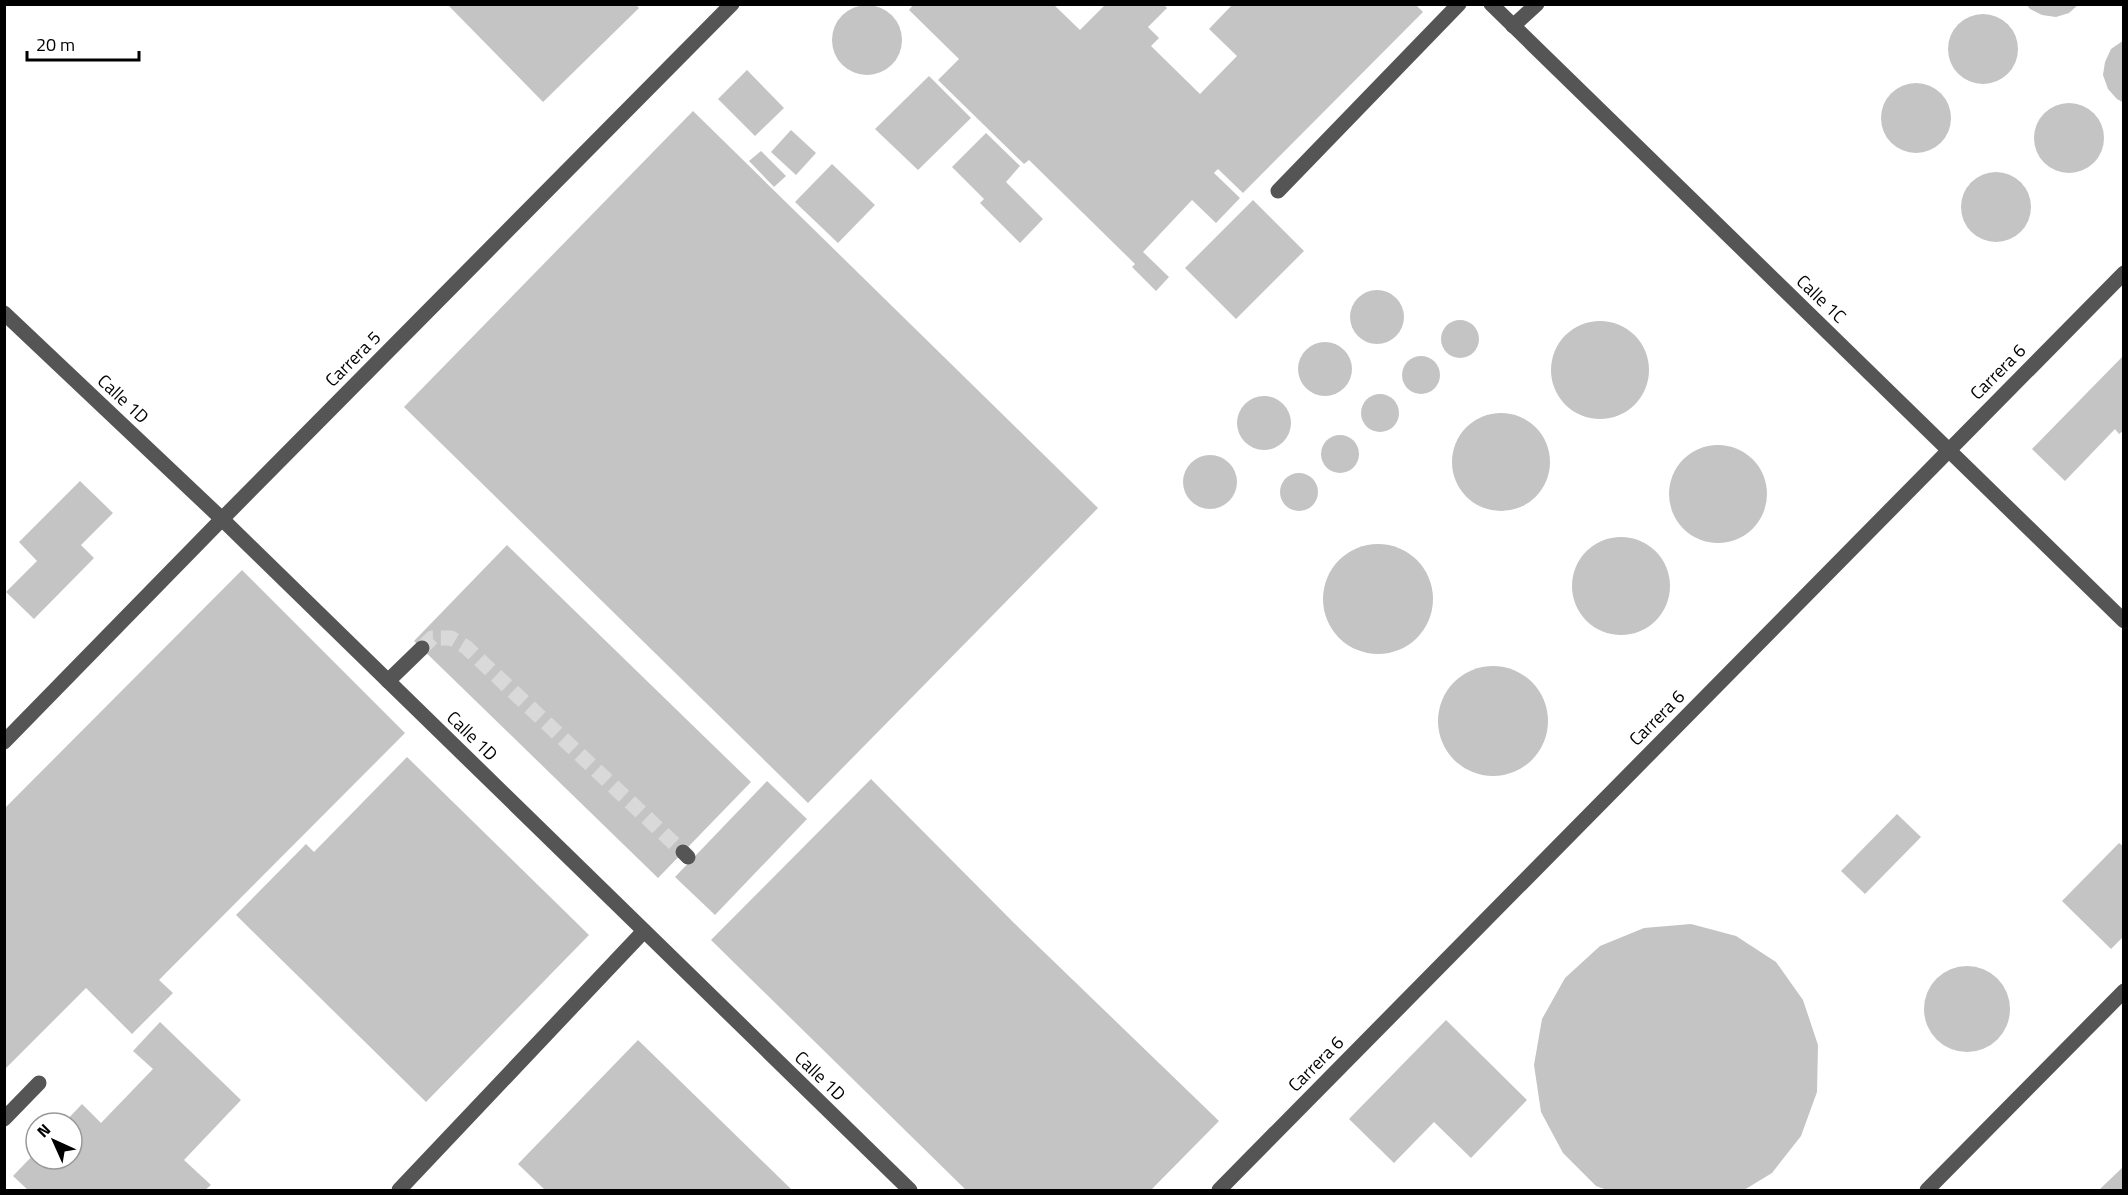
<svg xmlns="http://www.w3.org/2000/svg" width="2128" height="1195" viewBox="0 0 2128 1195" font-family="'Titillium Web',sans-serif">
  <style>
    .building { fill: #c4c4c4 }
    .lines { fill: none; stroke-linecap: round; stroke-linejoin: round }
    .minor-tunnel { stroke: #d9d9d9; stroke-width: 15; stroke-dasharray: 15 8; stroke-linecap: butt }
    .minor { stroke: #555; stroke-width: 15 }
    .labels { text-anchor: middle; stroke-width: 5; stroke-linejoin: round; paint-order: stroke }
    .street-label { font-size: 18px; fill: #000; stroke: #fff }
  </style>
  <rect width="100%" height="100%" fill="#fff"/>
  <g class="building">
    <path d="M447 4H635L639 8 543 102Z"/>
    <path d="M914 4H1053L1080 30 1106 4H1163L1167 8 1148 27 1159 38 1151 46 1200 94 1237 56 1209 29 1233 4H1415L1423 12 1243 193 1218 169 1214 173 1240 198 1216 223 1192 200 1143 252 1169 277 1156 291 1132 267 1135 264 1029 160 1024 164 938 80 959 59 909 10Z"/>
    <path d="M2026 4H2079L2069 13 2056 17 2042 15 2030 9Z"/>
    <circle cx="867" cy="40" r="35"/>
    <circle cx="1983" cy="49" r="35"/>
    <path d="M2124 40V103L2117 99 2108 89 2103 75 2105 62 2111 49Z"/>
    <path d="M747 70 784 108 755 136 718 99Z"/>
    <path d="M929 76 971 118 918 170 875 129Z"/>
    <circle cx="1916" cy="118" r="35"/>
    <circle cx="2069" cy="138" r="35"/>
    <path d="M693 111 1098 508 808 803 404 407Z"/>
    <path d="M791 130 816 153 796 175 771 152Z"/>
    <path d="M986 133 1020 166 1006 182 1043 219 1020 243 980 203 984 199 952 167Z"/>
    <path d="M761 151 786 176 774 187 749 161Z"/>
    <path d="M832 164 875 205 838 243 795 202Z"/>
    <circle cx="1996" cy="207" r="35"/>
    <path d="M1253 200 1304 251 1236 319 1185 268Z"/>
    <circle cx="1377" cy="317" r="27"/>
    <circle cx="1460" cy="339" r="19"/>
    <circle cx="1600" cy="370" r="49"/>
    <circle cx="1325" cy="369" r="27"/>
    <path d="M2124 355V430L2119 434 2115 429 2065 481 2032 449Z"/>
    <circle cx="1421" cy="375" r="19"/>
    <circle cx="1380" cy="413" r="19"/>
    <circle cx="1264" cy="423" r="27"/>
    <circle cx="1501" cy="462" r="49"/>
    <circle cx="1340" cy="454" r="19"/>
    <circle cx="1718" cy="494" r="49"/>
    <circle cx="1210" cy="482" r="27"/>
    <circle cx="1299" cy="492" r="19"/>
    <path d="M80 481 113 513 81 545 94 558 34 619 6 592 37 561 19 542Z"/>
    <circle cx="1621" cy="586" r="49"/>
    <circle cx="1378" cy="599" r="55"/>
    <path d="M507 545 751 782 658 878 414 641Z"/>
    <path d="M242 570 405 733 159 980 173 993 132 1034 86 988 4 1070V809Z"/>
    <circle cx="1493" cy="721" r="55"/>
    <path d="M407 757 589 935 426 1102 236 915 306 844 314 852Z"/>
    <path d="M871 779 1014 923 1219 1121 1151 1190H966L711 940Z"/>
    <path d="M767 781 807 819 715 915 675 877Z"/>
    <path d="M1897 814 1921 837 1865 894 1841 871Z"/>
    <path d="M2119 843 2124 847V936L2111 949 2062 901Z"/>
    <path d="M1691 924 1736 936 1776 962 1803 1000 1818 1045 1817 1092 1801 1136 1772 1173 1744 1190H1607L1596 1186 1563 1153 1541 1112 1534 1065 1542 1019 1565 978 1600 946 1644 928Z"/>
    <circle cx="1967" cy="1009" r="43"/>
    <path d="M1446 1020 1527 1100 1471 1158 1434 1122 1394 1163 1349 1119Z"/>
    <path d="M160 1022 241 1100 184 1160 211 1185 205 1190H28L13 1176 36 1152V1159H72V1123H64L82 1104 101 1123 153 1069 133 1051Z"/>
    <path d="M638 1040 792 1190H545L518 1164Z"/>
    <path d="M2124 1166V1190H2099Z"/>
  </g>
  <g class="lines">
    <path class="minor-tunnel" d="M422 648 432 638H451L466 647 683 852"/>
    <g class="minor">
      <path d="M1491 4 2124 621"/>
      <path d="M1513 26 1537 4"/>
      <path d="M1278 191 1459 4"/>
      <path d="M4 313 222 519 910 1190"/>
      <path d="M388 681 422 648"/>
      <path d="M4 742 222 519 732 4"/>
      <path d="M683 852 688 857"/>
      <path d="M4 1119 39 1083"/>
      <path d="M399 1190 644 931"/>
      <path d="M1219 1190 2124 273"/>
      <path d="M1927 1190 2124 991"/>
    </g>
  </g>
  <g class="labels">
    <g class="street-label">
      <text transform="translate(1821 299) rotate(44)" y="6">Calle 1C</text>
      <text transform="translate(353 359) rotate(-45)" y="6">Carrera 5</text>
      <text transform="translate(1998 372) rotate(-45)" y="6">Carrera 6</text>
      <text transform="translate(123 399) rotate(43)" y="6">Calle 1D</text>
      <text transform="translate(1657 718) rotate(-45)" y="6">Carrera 6</text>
      <text transform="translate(472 736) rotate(44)" y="6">Calle 1D</text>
      <text transform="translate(1316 1064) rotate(-45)" y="6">Carrera 6</text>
      <text transform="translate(820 1076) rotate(44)" y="6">Calle 1D</text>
    </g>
  </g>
  <rect width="2128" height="1195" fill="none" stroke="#000000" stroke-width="12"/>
  <g transform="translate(54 1141) rotate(315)"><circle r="28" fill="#ffffff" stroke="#999999" stroke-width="1.5"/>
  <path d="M0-4.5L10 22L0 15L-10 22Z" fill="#000000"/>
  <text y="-9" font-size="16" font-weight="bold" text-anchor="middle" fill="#000000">N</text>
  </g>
  <path d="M27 51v9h112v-9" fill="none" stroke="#000000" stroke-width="3"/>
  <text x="36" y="51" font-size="18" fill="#000000" stroke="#ffffff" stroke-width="4.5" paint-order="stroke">20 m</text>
</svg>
